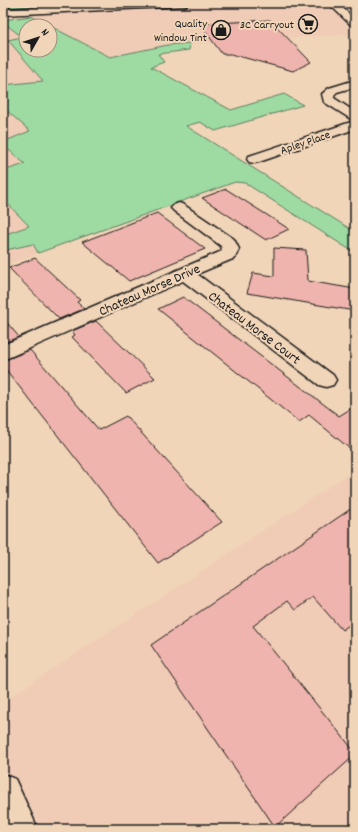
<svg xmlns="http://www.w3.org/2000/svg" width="358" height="832" viewBox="0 0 358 832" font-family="Dekko,sans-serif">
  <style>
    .built { fill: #f0cbb5 }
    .green { fill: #9edba3; stroke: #5d7c60 }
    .building { fill: #efb4ad; stroke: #1c1c1c }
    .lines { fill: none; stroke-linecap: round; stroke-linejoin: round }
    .minor-casing { stroke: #1c1c1c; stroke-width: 3 }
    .primary-casing { stroke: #1c1c1c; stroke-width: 3 }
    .minor { fill: #f1d5b8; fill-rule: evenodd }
    .primary { fill: #f1d5b8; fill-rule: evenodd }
    .labels { text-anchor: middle; stroke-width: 4; stroke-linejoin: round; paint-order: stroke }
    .far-poi-label { font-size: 12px; fill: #1c1c1c; stroke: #f1d5b8; text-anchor: end }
    .far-street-label { font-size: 12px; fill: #1c1c1c; stroke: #f1d5b8 }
    .street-label { font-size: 14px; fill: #1c1c1c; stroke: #f1d5b8 }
  </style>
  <rect width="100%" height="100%" fill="#f1d5b8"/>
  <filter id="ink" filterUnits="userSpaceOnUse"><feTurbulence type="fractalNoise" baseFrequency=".025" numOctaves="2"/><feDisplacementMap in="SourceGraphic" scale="8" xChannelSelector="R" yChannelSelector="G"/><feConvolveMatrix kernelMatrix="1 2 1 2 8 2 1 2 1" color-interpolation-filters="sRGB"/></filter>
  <g filter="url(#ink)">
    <g class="built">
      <path d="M96 3H341L355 16V34L168 45 110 57 31 16 30 6Z"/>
      <path d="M3 22 22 38 9 40 44 82 3 85Z"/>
      <path d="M3 109 6 110 31 131 3 142Z"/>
      <path d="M3 145 25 164 3 171Z"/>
      <path d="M3 199 29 226 3 235Z"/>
      <path d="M33 244 38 253 3 266V248L6 250Z"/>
      <path d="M355 470V829H27L3 776V702Z"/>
    </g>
    <g class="green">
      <path d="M3 3H67L69 5 3 8Z"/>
      <path d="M31 16 50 26H26V50H50V26L110 57 168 45 190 43 189 50 158 54 164 62 151 67 231 110 284 94 303 105 215 131 200 122 186 126 355 232V253L245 183 235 182 38 253 33 244 6 250 3 248V235L29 226 3 199V171L25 164 3 145V142L30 131 6 110 3 109V85L43 81 8 40 22 37 3 22V20Z"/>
    </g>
    <g class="building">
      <path d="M270 20 311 62 293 71 231 54H222L200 24Z"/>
      <path d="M226 189 289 229 266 240 202 198Z"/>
      <path d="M157 213 205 249 129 281 82 242Z"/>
      <path d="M274 248 306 250 308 281 355 289V311L247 293 253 273 274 276Z"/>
      <path d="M35 258 80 300 77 302 84 309 59 319 9 268Z"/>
      <path d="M183 297 339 416 355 406V453L309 415 299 422 158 309Z"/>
      <path d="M3 318 19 337 3 343Z"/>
      <path d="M96 321 155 378 126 393 72 337 75 335 72 331Z"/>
      <path d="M30 350 99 430 126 416 222 522 158 563 3 366V361Z"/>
      <path d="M355 506V621L342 630 313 597 295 610 287 601 253 626 355 752V755L275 827 151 645Z"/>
    </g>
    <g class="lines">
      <g class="minor-casing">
        <g id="minor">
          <path d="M75 3H86L94 8 92 10H86Z"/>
          <path d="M328 3H337L355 19V27L352 26Z"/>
          <path d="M355 80V87L337 92 334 95V98L355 112V129L259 162 254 163 249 162 247 159 249 156 354 121 324 102 322 94 329 88Z"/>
          <path d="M179 203 184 205 234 239 239 249 235 258 197 274 333 375 336 380 333 385 326 387 319 385 183 281 3 360V345L222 251 221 246 174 211 171 208 174 205Z"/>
        </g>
      </g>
      <g class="primary-casing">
        <g id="primary">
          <path d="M131 3H190L186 6 3 15V9Z"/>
          <path d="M3 774 15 779 38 829H3Z"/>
        </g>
      </g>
      <use href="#minor" class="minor"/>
      <use href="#primary" class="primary"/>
    </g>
  </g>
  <defs>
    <g id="supermarket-ring" transform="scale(1)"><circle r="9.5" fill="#f1d5b8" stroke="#1c1c1c" stroke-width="1.5"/><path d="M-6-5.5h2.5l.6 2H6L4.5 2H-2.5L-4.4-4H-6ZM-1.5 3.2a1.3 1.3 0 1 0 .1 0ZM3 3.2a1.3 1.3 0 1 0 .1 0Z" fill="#1c1c1c"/></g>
    <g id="shop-ring" transform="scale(1)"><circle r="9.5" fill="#f1d5b8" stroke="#1c1c1c" stroke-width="1.5"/><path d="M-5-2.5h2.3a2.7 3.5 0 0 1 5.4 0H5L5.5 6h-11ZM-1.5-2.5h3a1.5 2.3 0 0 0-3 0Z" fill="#1c1c1c"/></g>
  </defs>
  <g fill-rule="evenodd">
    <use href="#supermarket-ring" x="308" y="24"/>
    <use href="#shop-ring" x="221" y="30"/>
  </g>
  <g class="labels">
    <g class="far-poi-label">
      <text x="207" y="27">Quality<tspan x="207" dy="14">Window Tint</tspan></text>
      <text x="294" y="28">3C Carryout</text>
    </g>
    <g class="far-street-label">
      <text transform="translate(305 142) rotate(-19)" y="4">Apley Place</text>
    </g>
    <g class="street-label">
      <text transform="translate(149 289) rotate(-24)" y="5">Chateau Morse Drive</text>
      <text transform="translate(255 327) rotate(37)" y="5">Chateau Morse Court</text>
    </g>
  </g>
  <rect width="358" height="832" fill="none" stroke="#f1d5b8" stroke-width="16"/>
  <rect x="8" y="8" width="342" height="816" fill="none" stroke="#1c1c1c" stroke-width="1.5" filter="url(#ink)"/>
  <g transform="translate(38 38) rotate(51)"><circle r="19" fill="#f1d5b8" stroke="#9c8b7a"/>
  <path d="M0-3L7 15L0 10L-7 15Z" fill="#1c1c1c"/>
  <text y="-6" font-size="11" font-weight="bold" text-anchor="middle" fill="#1c1c1c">N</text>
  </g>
</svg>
